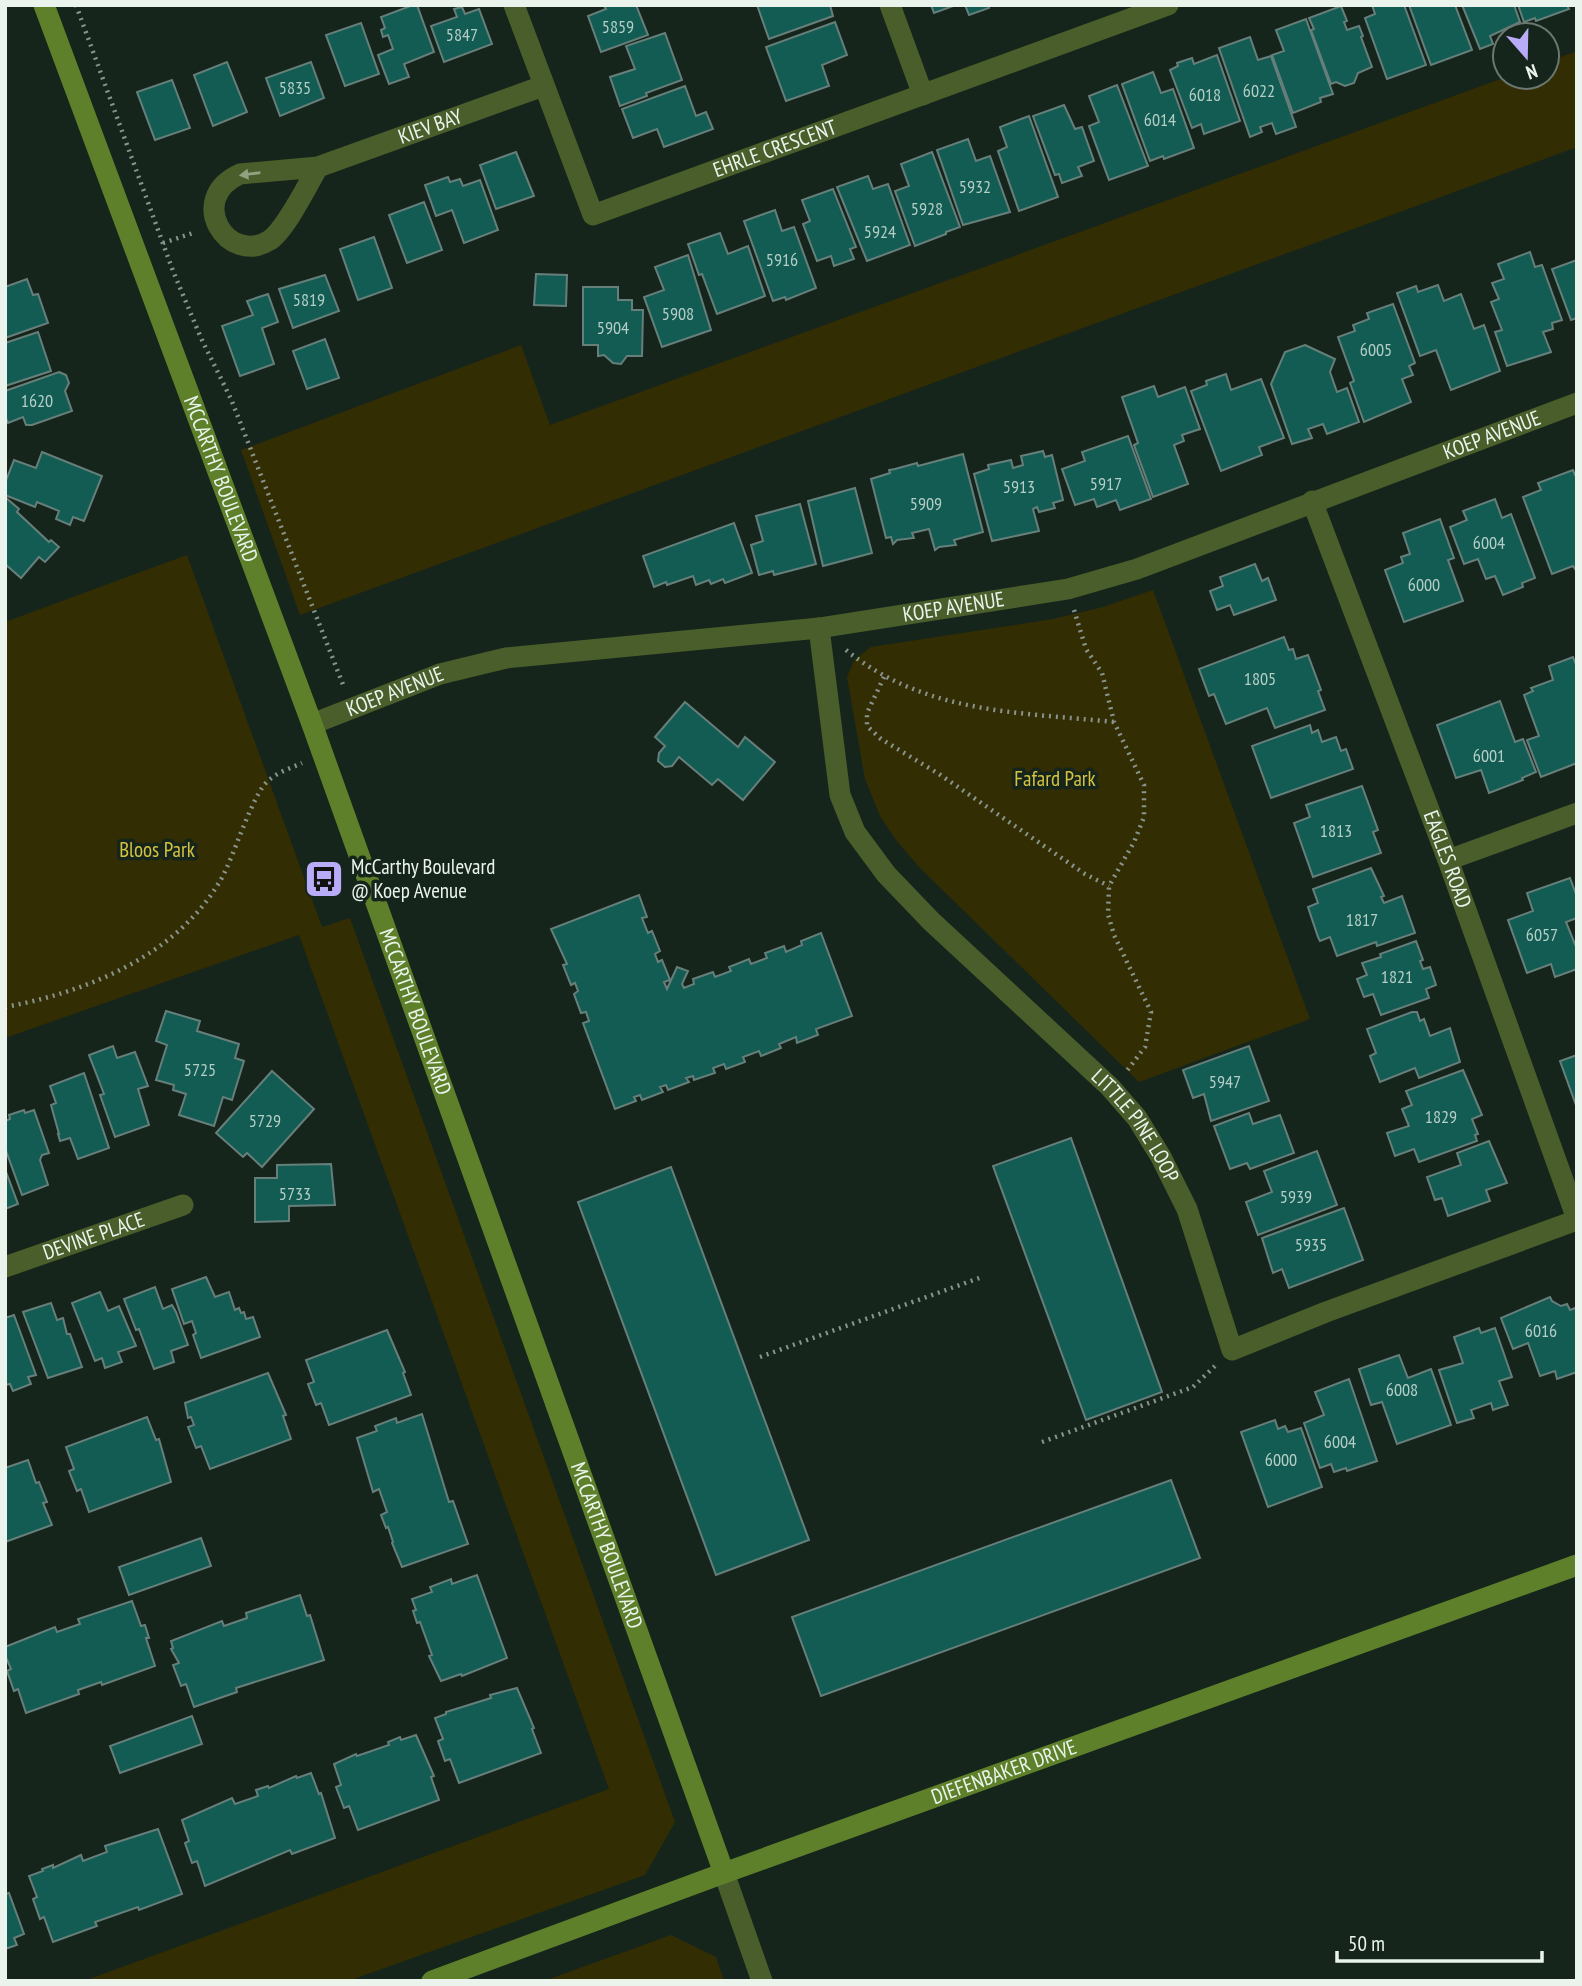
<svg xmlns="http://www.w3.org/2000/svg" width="1582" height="1986" viewBox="0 0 1582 1986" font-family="'PT Sans Narrow',sans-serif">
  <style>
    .green { fill: #332d03 }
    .building { fill: #135c53; stroke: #677f7a; stroke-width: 2 }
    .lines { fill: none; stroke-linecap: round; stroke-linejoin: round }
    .path { stroke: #88948c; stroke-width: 4.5; stroke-dasharray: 2 5; stroke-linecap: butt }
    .street { stroke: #495e2b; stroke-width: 21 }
    .secondary { stroke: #5e802a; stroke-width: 21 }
    .oneway { fill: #91a282 }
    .labels { text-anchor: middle; stroke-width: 7; stroke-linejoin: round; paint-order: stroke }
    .number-label { font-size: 18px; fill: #b4cec6 }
    .street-label { font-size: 21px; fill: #eaf4ed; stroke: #16251b }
    .park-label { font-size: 21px; fill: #d5c23f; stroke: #16251b }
    .poi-label { font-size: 21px; fill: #eaf4ed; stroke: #16251b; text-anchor: start }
  </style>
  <rect width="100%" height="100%" fill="#16251b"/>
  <g class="green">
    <path d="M1577 51V147L300 615 241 450 521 345 550 425 1506 77H1547V62Z"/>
    <path d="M187 555 322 927 350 918 675 1822 645 1875 348 1981H84L609 1789 299 935 5 1038V622Z"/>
    <path d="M1153 590 1310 1019 1139 1082 919 867 896 840 880 816 865 779 847 677 854 660 871 647 1053 619 1103 607Z"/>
    <path d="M671 1935 716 1957 724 1981H544Z"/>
  </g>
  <g class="building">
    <path d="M413 5H417L434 52 404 64 409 77 389 84 378 55 393 49 388 35 383 37 381 30 385 28 381 17Z"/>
    <path d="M604 5H636L648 35 601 52 588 16 606 9Z"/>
    <path d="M757 5H830L833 16 769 39Z"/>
    <path d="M931 5H953V6L934 13Z"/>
    <path d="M965 5H988L989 8 969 15Z"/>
    <path d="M1372 5H1404L1426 65 1387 79 1365 18 1375 14Z"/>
    <path d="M1409 5H1455L1472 50 1431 65Z"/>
    <path d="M1462 5H1514L1520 22 1490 36 1493 44 1480 49Z"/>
    <path d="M1518 5H1567L1569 9 1536 21 1535 18 1524 22Z"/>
    <path d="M1341 6 1347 21 1344 22 1347 30 1359 26 1363 36 1361 37 1372 67 1358 73 1354 83 1345 86 1336 82 1331 84 1311 30 1314 29 1309 18Z"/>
    <path d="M462 7 465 14 479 9 492 44 444 62 431 26 457 17 454 9Z"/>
    <path d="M1306 19 1333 94 1320 98 1321 102 1293 113 1272 55 1284 51 1276 30Z"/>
    <path d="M835 22 847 55 822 65 829 86 786 101 766 47Z"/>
    <path d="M361 23 379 74 345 86 326 35Z"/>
    <path d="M665 33 682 80 646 93 647 96 620 106 610 77 635 69 626 46Z"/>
    <path d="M1250 37 1258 60 1271 56 1296 127 1276 134 1272 123 1260 127 1262 132 1250 137 1219 48Z"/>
    <path d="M1217 55 1240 121 1204 134 1201 124 1192 128 1170 70 1178 66 1177 63 1192 58 1194 64Z"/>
    <path d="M227 62 247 112 213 126 194 75Z"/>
    <path d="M311 62 324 98 280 116 266 78Z"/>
    <path d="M1153 72 1161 93 1173 89 1194 148 1164 159 1163 156 1150 161 1122 84Z"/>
    <path d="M172 80 190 128 155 140 137 92Z"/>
    <path d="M1117 85 1148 166 1109 180 1089 126 1099 122 1089 96Z"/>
    <path d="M685 86 696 116 706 112 713 129 664 147 657 129 633 138 622 109Z"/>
    <path d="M1064 105 1075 129 1082 127 1094 161 1078 167 1082 176 1062 183 1059 174 1055 175 1033 116Z"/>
    <path d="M1029 116 1058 197 1019 211 998 151 1007 147 1000 127Z"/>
    <path d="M968 139 976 161 990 156 1010 212 963 225 937 150Z"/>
    <path d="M516 152 534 196 496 209 480 165Z"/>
    <path d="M932 152 960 227 946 232V234L915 246 895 191 909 186 901 164Z"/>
    <path d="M868 176 873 189 888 184 910 245 867 261 837 187Z"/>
    <path d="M448 177 450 182 460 179 463 186 480 180 498 230 464 243 452 210 436 216 425 185Z"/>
    <path d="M833 189 856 247 850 249 854 259 834 266 831 256 817 261 803 224 810 221 802 200Z"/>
    <path d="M424 202 442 250 407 263 389 215Z"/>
    <path d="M775 210 782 231 794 227 816 288 786 300 785 297 773 301 744 221Z"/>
    <path d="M720 233 728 254 748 246 765 296 717 314 702 274 699 275 688 244Z"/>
    <path d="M374 237 392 288 358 300 340 249Z"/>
    <path d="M1530 252 1535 267 1542 265 1562 320 1552 323 1553 329 1543 332 1551 352 1507 366 1495 332 1502 330 1491 302 1499 299 1492 283 1504 279 1498 264Z"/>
    <path d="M688 255 711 330 662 347 644 297 664 290 655 267Z"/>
    <path d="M1577 260V318L1571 320 1552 269Z"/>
    <path d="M536 274 567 275 566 306 534 305Z"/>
    <path d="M325 275 339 311 293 328 279 289Z"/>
    <path d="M27 279 33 295 38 294 48 323 5 338V287Z"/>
    <path d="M1438 285 1444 301 1461 294 1474 329 1484 325 1500 371 1451 390 1436 350 1420 356 1397 293 1416 286 1418 292Z"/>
    <path d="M583 287H618V300H632V310H643L642 356H627L621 364 613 363 604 355 598 356V345H583Z"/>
    <path d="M268 294 278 322 262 328 274 364 240 376 222 326 253 315 247 301Z"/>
    <path d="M1393 304 1415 363 1409 366 1413 375 1402 379 1411 402 1364 422 1350 383 1354 381 1338 337 1355 331 1353 325 1369 319 1367 313Z"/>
    <path d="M38 332 51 371 5 386V343Z"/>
    <path d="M325 339 339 378 307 389 293 351Z"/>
    <path d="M1305 345 1335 359 1330 372 1337 392 1347 388 1359 422 1327 434 1323 424 1308 429 1312 438 1292 444 1271 384 1285 352Z"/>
    <path d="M59 372 66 375 69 383 65 391 72 411 32 425H26L23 417 8 423 5 416V391Z"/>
    <path d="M1226 374 1231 390 1261 379 1284 438 1259 447 1262 455 1221 471 1191 391 1207 385 1206 381Z"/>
    <path d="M1154 386 1158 397 1185 387 1200 429 1182 435 1184 441 1174 445 1188 484 1153 497 1134 445 1138 443 1122 397Z"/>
    <path d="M1128 436 1151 499 1120 510 1116 500 1097 507 1094 499 1075 505 1062 469 1085 461 1082 452Z"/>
    <path d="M1043 451 1045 457 1052 455 1063 500 1053 503 1055 508 1039 512 1037 507 1033 509 1039 531 992 541 974 474 989 469 988 465 1011 460 1013 468 1023 465 1021 456Z"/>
    <path d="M42 452 102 476 84 521 73 517 70 525 56 519 59 511 37 502 35 507 5 495V483L14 460 36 468Z"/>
    <path d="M963 454 983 532 954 540 956 545 939 547 935 550 929 529 912 533 914 538 897 540 893 544 891 537 886 538 871 479 890 473 889 470 895 469 917 463 918 466Z"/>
    <path d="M1573 470 1575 475 1577 474V572L1573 566 1552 574 1523 497 1541 490 1538 483Z"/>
    <path d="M855 488 872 553 823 566 808 501Z"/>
    <path d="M5 497 19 509 17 512 49 542 51 540 59 547 45 562 39 557 21 578 5 564Z"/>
    <path d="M1495 499 1502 518 1511 514 1535 578 1522 583 1523 587 1503 595 1495 576 1486 579 1478 559 1464 564 1450 527 1467 520 1463 511Z"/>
    <path d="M800 504 816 564 774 575 773 571 759 575 751 545 763 541 756 516Z"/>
    <path d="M1440 519 1454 558 1448 560 1463 601 1404 622 1385 570 1403 563 1401 557 1410 554 1403 533Z"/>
    <path d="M734 523 752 573 725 583 723 579 711 584 709 580 696 585 693 576 667 585 666 582 654 587 643 556Z"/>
    <path d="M1255 564 1262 581 1268 578 1276 600 1234 615 1230 605 1217 610 1210 591 1223 586 1220 577Z"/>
    <path d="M1284 637 1289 650 1293 649 1296 659 1308 655 1321 690 1318 691 1325 710 1275 728 1267 708 1226 724 1214 694 1209 696 1199 669Z"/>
    <path d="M1573 657 1577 667V763L1541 777 1527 740 1539 736 1524 695 1533 691 1531 688 1553 680 1549 666Z"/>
    <path d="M1500 701 1515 742 1523 739 1536 772 1522 778 1523 780 1489 793 1481 770 1456 778 1437 725Z"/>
    <path d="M685 702 738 747 745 737 775 762 743 800 718 779 712 785 679 757 672 766 665 767 658 761 659 753 665 746 655 737Z"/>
    <path d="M1310 725 1312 733 1318 730 1322 742 1336 737 1341 751 1346 749 1353 769 1271 798 1252 746Z"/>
    <path d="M1362 786 1378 830 1373 832 1381 853 1313 877 1294 823 1310 817 1306 805Z"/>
    <path d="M1371 868 1384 896 1381 897 1384 903 1402 896 1415 933 1377 946 1376 942 1337 956 1330 937 1320 941 1318 937 1308 907 1318 903 1313 889Z"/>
    <path d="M1570 878 1577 897V918L1566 922 1577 949V969L1555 977 1551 964 1527 973 1508 920 1533 911 1527 893Z"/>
    <path d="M639 895 647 917 642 918 648 933 652 931 660 951 655 954 658 962 662 960 670 980 664 982 667 989 677 967 688 971 682 984 684 988 694 984 693 979 713 972 715 977 731 971 729 967 749 959 751 964 767 958 765 953 784 946 786 952 802 945 801 941 821 933 852 1016 816 1029 818 1035 797 1043 796 1037 779 1044 781 1048 761 1056 759 1051 743 1057 745 1062 726 1069 724 1064 713 1068 715 1073 694 1080 693 1076 686 1078 689 1082 668 1090 666 1085 660 1087 663 1092 642 1100 640 1095 634 1097 636 1101 615 1109 583 1023 589 1021 586 1012 581 1013 574 994 578 991 575 983 571 985 563 965 567 964 551 929Z"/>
    <path d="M1416 941 1423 960 1420 961 1423 969 1430 967 1436 985 1426 989 1429 998 1381 1015 1373 994 1364 997 1357 979 1367 975 1362 963 1381 957 1380 954Z"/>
    <path d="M166 1011 200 1021 197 1031 239 1044 235 1058 244 1061 232 1100 223 1097 214 1126 179 1115 186 1094 173 1090 174 1085 156 1080 167 1045 156 1041Z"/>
    <path d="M1412 1012H1417L1420 1021 1424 1019 1430 1036 1450 1028 1460 1062 1419 1078 1415 1068 1380 1082 1370 1056 1376 1053 1367 1029Z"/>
    <path d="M113 1046 117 1058 135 1052 148 1086 138 1089 149 1125 115 1137 100 1095 104 1094 89 1055Z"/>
    <path d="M1249 1046 1269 1101 1211 1121 1204 1094 1193 1098 1183 1070Z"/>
    <path d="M1577 1055V1108L1560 1061Z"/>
    <path d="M1463 1070 1482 1115 1472 1119 1478 1134 1475 1135 1477 1141 1419 1162 1414 1149 1395 1156 1387 1133 1409 1126 1402 1109 1412 1105 1406 1091Z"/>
    <path d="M272 1071 314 1109 262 1167 247 1153 243 1157 216 1133Z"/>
    <path d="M84 1073 109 1148 78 1159 70 1138 60 1141 58 1134H59L51 1105 56 1103 50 1086Z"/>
    <path d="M24 1110 25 1113 34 1110 49 1153 42 1155 40 1160 48 1185 22 1195 5 1148V1121L10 1119 9 1115Z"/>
    <path d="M1249 1113 1253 1124 1280 1115 1294 1153 1250 1169 1247 1163 1230 1169 1214 1126Z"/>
    <path d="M1071 1138 1162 1392 1086 1420 993 1166Z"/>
    <path d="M1489 1141 1507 1183 1486 1190 1490 1201 1448 1216 1442 1198 1435 1200 1427 1177 1461 1165 1457 1153Z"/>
    <path d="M1317 1151 1337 1205 1258 1235 1246 1202 1272 1192 1264 1171Z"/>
    <path d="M331 1164 335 1205 289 1206V1221L255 1222V1178H277V1165Z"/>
    <path d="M671 1167 809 1540 716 1575 578 1202Z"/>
    <path d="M5 1169 18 1204 5 1209Z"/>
    <path d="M1344 1208 1363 1260 1289 1288 1282 1269 1273 1273 1262 1238Z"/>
    <path d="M206 1277 215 1297 229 1292 235 1310 239 1308 241 1313 244 1312 246 1319 253 1317 260 1337 201 1358 193 1335 196 1333 192 1321 184 1324 172 1289Z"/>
    <path d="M155 1287 163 1309 172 1305 176 1312 188 1345 171 1351 174 1362 154 1369 139 1329 136 1330 124 1299Z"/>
    <path d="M100 1292 108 1311 119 1306 136 1346 118 1352 122 1362 105 1368 102 1358 95 1361 72 1303Z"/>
    <path d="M1550 1297 1552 1301 1561 1306 1567 1304 1570 1310 1575 1308 1577 1312V1372L1557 1379 1555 1371 1540 1376 1528 1343 1513 1349 1501 1318Z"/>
    <path d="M51 1303 57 1320 63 1318 67 1334H70L82 1367 48 1378 23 1312Z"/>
    <path d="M14 1315 36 1375 28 1377 31 1384 13 1391 10 1384 5 1385V1318Z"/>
    <path d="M1479 1328 1481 1333 1495 1328 1512 1377 1499 1381 1508 1405 1493 1410 1491 1403 1471 1410 1474 1418 1457 1423 1439 1370 1463 1363 1454 1337Z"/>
    <path d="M387 1330 405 1372 403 1373 411 1395 329 1425 321 1403 316 1405 308 1384 314 1382 306 1360Z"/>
    <path d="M1399 1355 1408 1378 1431 1369 1451 1425 1397 1444 1382 1402 1371 1405 1359 1369Z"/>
    <path d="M268 1373 286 1415 283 1416 291 1439 210 1469 201 1446 196 1448 188 1427 194 1425 191 1417 188 1418 185 1403Z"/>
    <path d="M1349 1379 1377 1461 1347 1471 1346 1468 1334 1472 1331 1464 1320 1468 1304 1423 1324 1415 1315 1392Z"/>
    <path d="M422 1414 449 1502 453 1501 468 1544 402 1567 392 1543 393 1542 388 1527 386 1528 381 1515 387 1512 379 1489 373 1492 357 1438 377 1431 375 1426 396 1418 397 1423Z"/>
    <path d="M147 1417 156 1440 159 1439 171 1482 89 1512 81 1489 77 1491 69 1471 74 1469 66 1447Z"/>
    <path d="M1275 1420 1278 1429 1285 1426 1288 1432 1301 1428 1322 1487 1268 1507 1241 1432Z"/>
    <path d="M28 1460 36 1483 39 1482 47 1502 43 1503 52 1525 5 1542V1468Z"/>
    <path d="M1171 1480 1200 1558 821 1696 792 1617Z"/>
    <path d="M201 1538 211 1566 129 1595 119 1567Z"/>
    <path d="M477 1575 507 1658 462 1676 461 1674 441 1681 429 1656 432 1655 420 1622 417 1623 413 1611 416 1610 412 1599 432 1592 430 1587 451 1579 452 1584Z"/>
    <path d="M300 1595 307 1616 310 1615 324 1660 236 1688 237 1692 194 1707 186 1684 181 1686 173 1665 179 1663 171 1649 173 1648 171 1641 222 1621 224 1626 247 1618 246 1613Z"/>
    <path d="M132 1601 141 1626 145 1625 149 1638H146L155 1666 102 1685 101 1682 78 1690 79 1694 26 1713 18 1689 14 1691 7 1671 11 1669 5 1655V1647L55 1627 57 1632 80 1624 78 1619Z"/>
    <path d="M517 1688 534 1728 532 1729 541 1753 459 1783 450 1759 445 1761 438 1741 443 1739 435 1718 446 1714V1712L491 1698 490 1695Z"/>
    <path d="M192 1716 202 1744 120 1773 110 1746Z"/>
    <path d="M416 1735 434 1776 431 1777 439 1800 358 1830 349 1806 344 1808 336 1787 341 1785 334 1764 356 1754 357 1756 389 1745 388 1742 400 1737 401 1740Z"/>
    <path d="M311 1773 319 1794 321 1793 335 1838 292 1854 290 1850 205 1886 197 1861 192 1863 185 1843 189 1841 182 1820 232 1798 235 1804 258 1796 256 1790 268 1786 269 1788 296 1776 297 1778Z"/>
    <path d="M158 1829 182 1894 139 1910 138 1907 95 1922 97 1926 53 1942 44 1917 40 1919 33 1899 37 1897 29 1876 43 1871 42 1869 53 1865V1868L81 1855 83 1861 107 1852 105 1846Z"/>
    <path d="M9 1893 24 1934 14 1938 17 1945 5 1949V1894Z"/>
  </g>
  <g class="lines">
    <g class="path">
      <path d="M76 5 173 271 201 338 231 399 344 687"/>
      <path d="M163 243 196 232"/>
      <path d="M1074 610 1086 649 1102 673 1114 722 1144 785V817L1134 842 1109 886 1108 914 1114 935 1151 1012 1145 1047 1126 1072"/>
      <path d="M846 650C925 714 1018 712 1114 722"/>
      <path d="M884 677 867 713V726L881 739 939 774 1085 874 1109 886"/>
      <path d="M5 1007C87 992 176 956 220 881 234 858 252 793 269 780 278 772 291 768 302 763"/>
      <path d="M760 1357 982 1277"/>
      <path d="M1042 1442 1193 1387 1216 1365"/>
    </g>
    <g class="street">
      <path id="s1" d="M514 5 593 215 1168 5"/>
      <path d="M890 5 923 95"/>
      <path id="s2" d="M318 167C308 184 286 229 270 240 228 267 185 199 240 174L318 167 543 86"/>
      <path id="s3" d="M1312 501 1448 860 1577 1219"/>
      <path id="s4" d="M819 628 840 795 855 832 886 874 931 921 1110 1087 1137 1118 1161 1157 1187 1209 1232 1350 1326 1312 1577 1220"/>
      <path id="s5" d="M312 724 440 674 506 658 819 628 1068 589 1137 569 1577 403"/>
      <path d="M1448 860 1577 813"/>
      <path id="s6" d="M5 1267 183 1205"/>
      <path d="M724 1873 762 1981"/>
    </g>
    <g class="secondary">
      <path id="s7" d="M44 5 312 724 724 1873"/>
      <path id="s8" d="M432 1981 724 1873 1577 1565"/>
    </g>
  </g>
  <defs><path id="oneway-solid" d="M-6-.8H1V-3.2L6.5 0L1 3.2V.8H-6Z" transform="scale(1.75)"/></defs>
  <use class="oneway" href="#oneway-solid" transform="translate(250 174) rotate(173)"/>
  <defs>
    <g id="bus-square" transform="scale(2.0125)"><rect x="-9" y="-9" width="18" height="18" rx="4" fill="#b8abf7" stroke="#16251b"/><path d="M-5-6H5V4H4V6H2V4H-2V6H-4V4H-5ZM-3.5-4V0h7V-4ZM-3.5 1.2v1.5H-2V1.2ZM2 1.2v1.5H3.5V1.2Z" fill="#111"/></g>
  </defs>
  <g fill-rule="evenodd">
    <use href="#bus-square" x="324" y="879"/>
  </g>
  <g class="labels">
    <g class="number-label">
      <text x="618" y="33">5859</text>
      <text x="462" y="41">5847</text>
      <text x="295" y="94">5835</text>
      <text x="1259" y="97">6022</text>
      <text x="1205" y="101">6018</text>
      <text x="1160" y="126">6014</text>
      <text x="975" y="193">5932</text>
      <text x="927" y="215">5928</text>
      <text x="880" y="238">5924</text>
      <text x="782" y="266">5916</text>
      <text x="309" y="306">5819</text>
      <text x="678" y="320">5908</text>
      <text x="613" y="334">5904</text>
      <text x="1376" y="356">6005</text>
      <text x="37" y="407">1620</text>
      <text x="1106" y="490">5917</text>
      <text x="1019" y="493">5913</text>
      <text x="926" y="510">5909</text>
      <text x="1489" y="549">6004</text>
      <text x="1424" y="591">6000</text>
      <text x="1260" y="685">1805</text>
      <text x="1489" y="762">6001</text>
      <text x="1336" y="837">1813</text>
      <text x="1362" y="926">1817</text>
      <text x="1542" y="941">6057</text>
      <text x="1397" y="983">1821</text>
      <text x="200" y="1076">5725</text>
      <text x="1225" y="1088">5947</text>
      <text x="1441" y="1123">1829</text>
      <text x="265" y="1127">5729</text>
      <text x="295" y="1200">5733</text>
      <text x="1296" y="1203">5939</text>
      <text x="1311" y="1251">5935</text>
      <text x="1541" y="1337">6016</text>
      <text x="1402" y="1396">6008</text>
      <text x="1340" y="1448">6004</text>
      <text x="1281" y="1466">6000</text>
    </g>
    <g class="street-label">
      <text dy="7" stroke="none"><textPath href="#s2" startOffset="410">KIEV BAY</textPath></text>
      <text dy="7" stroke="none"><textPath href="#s1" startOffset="418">EHRLE CRESCENT</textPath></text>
      <text dy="7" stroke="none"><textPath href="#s5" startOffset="1223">KOEP AVENUE</textPath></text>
      <text dy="7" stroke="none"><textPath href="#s7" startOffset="506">MCCARTHY BOULEVARD</textPath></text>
      <text dy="7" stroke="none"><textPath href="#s5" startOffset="656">KOEP AVENUE</textPath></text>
      <text dy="7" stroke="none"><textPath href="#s5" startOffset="89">KOEP AVENUE</textPath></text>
      <text dy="7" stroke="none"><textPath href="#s3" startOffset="383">EAGLES ROAD</textPath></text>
      <text dy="7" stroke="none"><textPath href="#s7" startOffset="1073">MCCARTHY BOULEVARD</textPath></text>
      <text dy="7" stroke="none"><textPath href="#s4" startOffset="616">LITTLE PINE LOOP</textPath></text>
      <text dy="7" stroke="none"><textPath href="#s6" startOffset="94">DEVINE PLACE</textPath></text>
      <text dy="7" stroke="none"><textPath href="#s7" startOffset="1640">MCCARTHY BOULEVARD</textPath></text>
      <text dy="7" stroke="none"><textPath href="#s8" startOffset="609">DIEFENBAKER DRIVE</textPath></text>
    </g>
    <g class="park-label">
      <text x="1055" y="786">Fafard Park</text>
      <text x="157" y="857">Bloos Park</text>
    </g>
    <g class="poi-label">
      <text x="351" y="874">McCarthy Boulevard<tspan x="351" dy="24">@ Koep Avenue</tspan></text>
    </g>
  </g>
  <rect width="1582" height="1986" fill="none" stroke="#eaf4ed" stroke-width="14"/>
  <g transform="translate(1526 56) rotate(160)"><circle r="33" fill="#16251b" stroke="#6b786f" stroke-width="2"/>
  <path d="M0-5L12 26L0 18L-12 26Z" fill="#b8abf7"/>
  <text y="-10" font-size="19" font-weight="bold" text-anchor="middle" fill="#eaf4ed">N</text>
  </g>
  <path d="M1337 1951v10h205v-10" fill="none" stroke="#eaf4ed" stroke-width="3.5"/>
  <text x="1348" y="1951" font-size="21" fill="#eaf4ed" stroke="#16251b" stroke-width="5" paint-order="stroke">50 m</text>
</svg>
